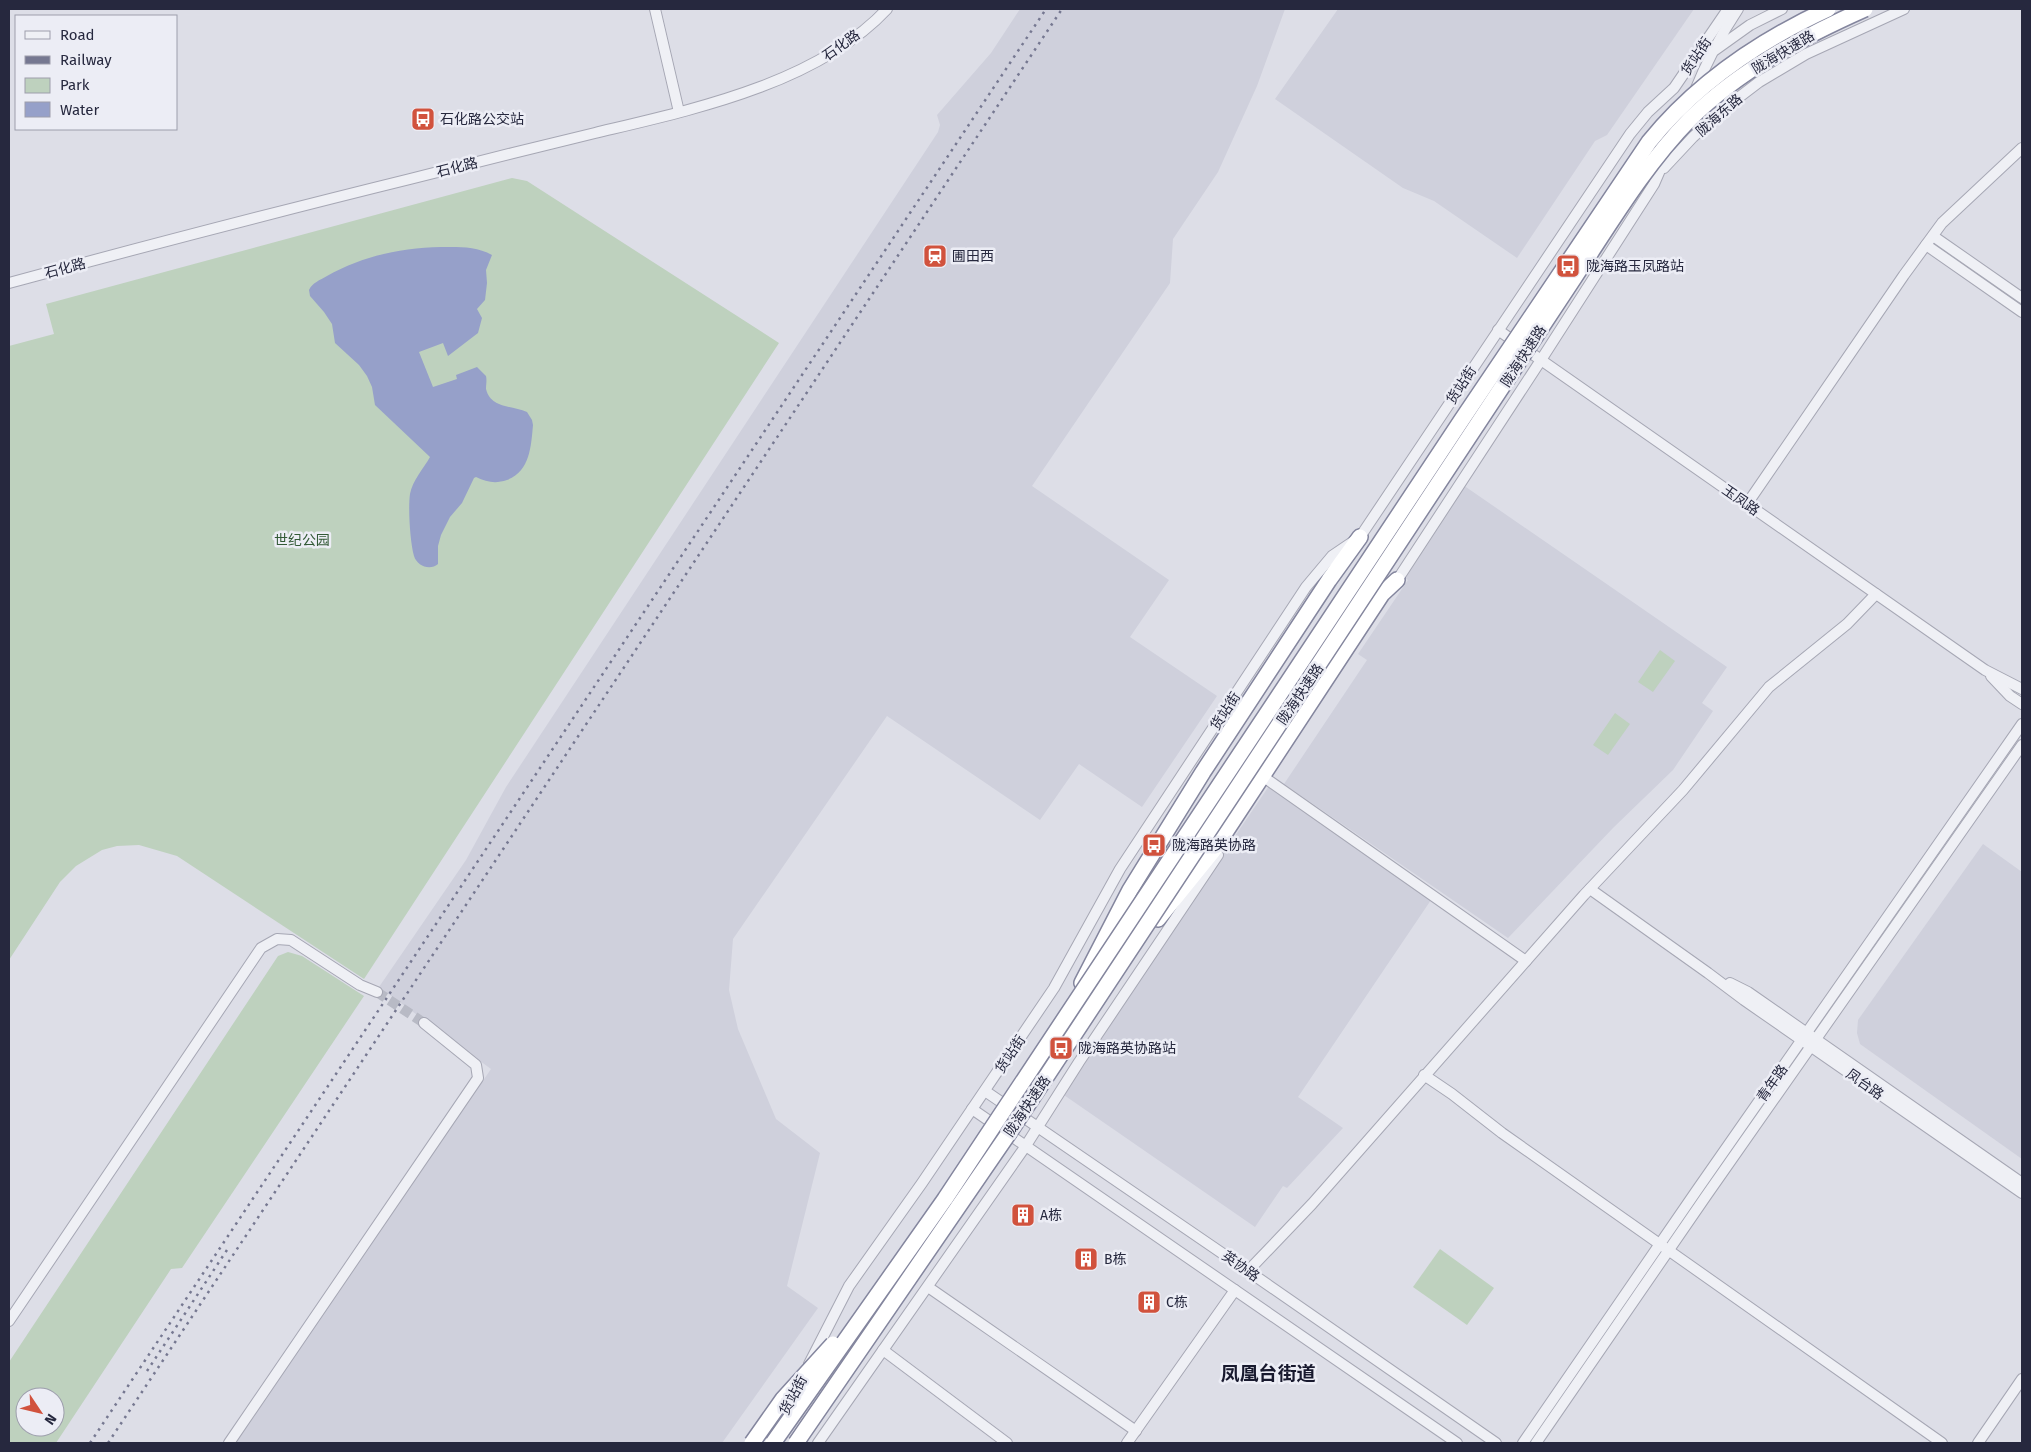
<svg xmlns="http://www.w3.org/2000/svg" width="2031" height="1452" viewBox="0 0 2031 1452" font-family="'Fira Sans','Noto Sans SC',sans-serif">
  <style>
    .built { fill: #cfd0dc }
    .green { fill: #bed1be; fill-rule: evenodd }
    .water { fill: #96a0c9 }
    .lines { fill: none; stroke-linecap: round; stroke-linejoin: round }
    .minor-tunnel { stroke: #b8bac5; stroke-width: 10; stroke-dasharray: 10 5; stroke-linecap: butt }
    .minor-casing { stroke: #a6a7b4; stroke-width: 12 }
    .highway-casing { stroke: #84869e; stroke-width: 18 }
    .minor { stroke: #eff0f5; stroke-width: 10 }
    .highway { stroke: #fff; stroke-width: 15 }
    .rail { stroke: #767891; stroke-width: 2.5; stroke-dasharray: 2.5 5; stroke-linecap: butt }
    .highway-bridge-casing { stroke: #84869e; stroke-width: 18; stroke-linecap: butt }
    .highway-bridge { stroke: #fff; stroke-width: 15 }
    .labels { text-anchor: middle; stroke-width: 5; stroke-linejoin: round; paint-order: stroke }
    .street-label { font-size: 14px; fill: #26283e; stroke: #ecedf5 }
    .poi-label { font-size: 14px; fill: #26283e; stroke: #ecedf5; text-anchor: start }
    .park-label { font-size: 14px; fill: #335a37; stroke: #ecedf5 }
    .district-label { font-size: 19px; font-weight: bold; fill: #18192e; stroke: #ecedf5 }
  </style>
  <rect width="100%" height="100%" fill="#dddee7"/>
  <g class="built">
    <path d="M1020 9H1285L1257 86 1218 172 1173 239 1170 283 1032 486 1169 580 1130 637 1217 696 1142 807 1079 764 1040 820 887 716 733 939 729 990 738 1029 776 1119 820 1153 787 1286 818 1308 722 1443H234L491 1069 379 987 466 860 506 787 938 132 940 125 937 115 991 53Z"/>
    <path d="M1338 9H1694L1607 135 1595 141 1517 258 1434 201 1403 188 1275 99Z"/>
    <path d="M1463 485 1727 667 1702 703 1713 711 1673 770 1614 827 1508 938 1284 784 1367 660 1358 654 1408 580 1402 576Z"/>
    <path d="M1269 786 1433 897 1298 1097 1343 1128 1287 1188 1283 1186 1255 1227 1061 1093Z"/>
    <path d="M1983 844 2022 872V1159L1860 1044 1857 1033 1858 1020Z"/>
  </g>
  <g class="green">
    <path d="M512 178 527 181 779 343 364 979 177 856 139 845 117 846 102 850 76 866 60 882 9 960V346L54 334 46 304Z"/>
    <path d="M1660 650 1675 661 1653 692 1638 682Z"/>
    <path d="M1615 713 1630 724 1608 755 1593 745Z"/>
    <path d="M288 952 302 956 364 996 182 1268 171 1269 56 1443H9V1362L278 956ZM25 1397H55V1427H25Z"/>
    <path d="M1440 1249 1494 1288 1467 1325 1413 1287Z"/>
  </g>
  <path class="water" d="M441 247C459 247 476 246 492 255L486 270 487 283 485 300 477 309 482 318 478 333 448 356 443 343 419 352 433 387 457 379 456 375 477 367 486 376C487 381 486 384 486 389 491 409 512 405 527 412L532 420 533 425C531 447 530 471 507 480 495 484 487 482 476 477L474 478 462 503 450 517 441 535 438 546V564C430 571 417 566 414 556 410 542 408 508 410 494 412 481 424 468 430 457L375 405 372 387 367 376 359 365 335 343 332 324 324 312 310 296 309 290C312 283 320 280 327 276 362 256 401 248 441 247Z"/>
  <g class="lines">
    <path class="minor-tunnel" d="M377 992 424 1023"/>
    <g class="minor-casing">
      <g id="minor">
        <path d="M655 9 679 112"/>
        <path d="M1715 50 1750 25 1782 9"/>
        <path d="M1694 93C1706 63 1720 36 1738 9"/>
        <path d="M1664 168 1693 137 1721 111 1759 82 1806 54 1904 9"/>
        <path d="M1933 236 2022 298"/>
        <path d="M1926 245 2022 312"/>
        <path d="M9 283C142 247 276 212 410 179 472 163 533 148 595 133 691 110 817 84 887 9"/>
        <path d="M1498 330 1985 670 2022 689"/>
        <path d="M1747 504 1904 275 1942 223 2022 148"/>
        <path d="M1394 585 1541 360 1654 184 1670 147"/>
        <path d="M1991 676 2010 696 2022 704"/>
        <path d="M1268 780 1526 961"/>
        <path d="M1590 889 1708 973 1744 1000 2022 1193"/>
        <path d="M1730 983 1748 992 2022 1183"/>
        <path d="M1424 1075 1452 1094 1502 1133 1942 1443"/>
        <path d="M985 1091 1248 1271 1496 1443"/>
        <path d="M972 1109 1457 1443"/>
        <path d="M1248 1271 1312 1204 1584 895 1683 790 1769 687 1847 624 1876 594"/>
        <path d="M928 1287 1136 1431"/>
        <path d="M9 1321 261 948 277 939 291 940 360 985 377 992"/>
        <path d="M883 1350 1007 1443"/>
        <path d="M809 1364 849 1286 922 1183 1054 988 1120 869 1306 587 1332 556 1360 537 1630 134 1648 112 1674 88 1728 9"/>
        <path d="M229 1443 478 1078 476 1065 424 1023"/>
        <path d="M764 1443 779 1421 792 1396"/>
        <path d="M818 1443 1025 1147 1079 1062 1218 855"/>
        <path d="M1127 1443 1235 1290"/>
        <path d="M1523 1443 1697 1190 2022 724"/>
        <path d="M1536 1443 1706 1196 2022 745"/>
        <path d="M1978 1443 2022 1379"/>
      </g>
    </g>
    <g class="highway-casing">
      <g id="highway">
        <path d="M1158 919 1213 851 1382 594 1397 580"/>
        <path d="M1082 983 1130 890 1203 772 1329 580 1360 537"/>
      </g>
    </g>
    <use href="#minor" class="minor"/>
    <use href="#highway" class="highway"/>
    <g class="rail">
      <path d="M147 1371 227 1250"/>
      <path d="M90 1443 1046 9"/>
      <path d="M108 1443 1062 9"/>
    </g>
    <g class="highway-bridge-casing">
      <g id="highway-bridge">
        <path d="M752 1443 783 1399 833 1344"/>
        <path d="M773 1443 945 1199 1461 421 1649 142C1696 84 1761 40 1828 9"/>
        <path d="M796 1443 1011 1130 1574 278C1610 224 1644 166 1690 119 1740 70 1802 37 1865 9"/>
      </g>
    </g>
    <use href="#highway-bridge" class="highway-bridge"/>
  </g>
  <defs>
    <g id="bus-square" transform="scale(1.25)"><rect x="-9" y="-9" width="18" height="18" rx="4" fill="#d1523d" stroke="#ecedf5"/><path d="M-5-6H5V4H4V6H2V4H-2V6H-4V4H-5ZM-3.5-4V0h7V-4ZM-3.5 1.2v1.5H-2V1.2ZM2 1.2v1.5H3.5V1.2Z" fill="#fff"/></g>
    <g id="station-square" transform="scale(1.25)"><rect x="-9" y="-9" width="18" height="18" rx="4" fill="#d1523d" stroke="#ecedf5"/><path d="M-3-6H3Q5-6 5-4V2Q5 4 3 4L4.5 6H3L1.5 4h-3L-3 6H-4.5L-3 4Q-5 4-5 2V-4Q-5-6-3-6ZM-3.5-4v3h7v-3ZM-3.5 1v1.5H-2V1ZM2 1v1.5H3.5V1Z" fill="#fff"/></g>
    <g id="building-square" transform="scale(1.25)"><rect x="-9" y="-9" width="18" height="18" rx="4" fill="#d1523d" stroke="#ecedf5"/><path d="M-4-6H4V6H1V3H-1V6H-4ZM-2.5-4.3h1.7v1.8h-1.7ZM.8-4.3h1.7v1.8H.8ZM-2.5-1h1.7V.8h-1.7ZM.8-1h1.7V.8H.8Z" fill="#fff"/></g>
  </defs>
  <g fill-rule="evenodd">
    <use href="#bus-square" x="423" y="119"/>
    <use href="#station-square" x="935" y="256"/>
    <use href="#bus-square" x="1568" y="266"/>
    <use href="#bus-square" x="1154" y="845"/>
    <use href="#bus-square" x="1061" y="1048"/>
    <use href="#building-square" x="1023" y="1215"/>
    <use href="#building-square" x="1086" y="1259"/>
    <use href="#building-square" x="1149" y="1302"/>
  </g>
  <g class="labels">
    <g class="street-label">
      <text transform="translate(841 45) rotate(-35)" y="5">石化路</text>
      <text transform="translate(1783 52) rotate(-31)" y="5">陇海快速路</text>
      <text transform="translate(1696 56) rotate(-56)" y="5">货站街</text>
      <text transform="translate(1719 115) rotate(-41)" y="5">陇海东路</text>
      <text transform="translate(457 167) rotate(-14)" y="5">石化路</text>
      <text transform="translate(65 268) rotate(-15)" y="5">石化路</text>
      <text transform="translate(1523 356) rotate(-57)" y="5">陇海快速路</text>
      <text transform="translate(1461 385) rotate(-57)" y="5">货站街</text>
      <text transform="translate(1741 500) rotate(35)" y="5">玉凤路</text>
      <text transform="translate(1300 694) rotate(-56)" y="5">陇海快速路</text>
      <text transform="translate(1225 711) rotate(-57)" y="5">货站街</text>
      <text transform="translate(1010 1054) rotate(-56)" y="5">货站街</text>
      <text transform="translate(1772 1083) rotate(-55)" y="5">青年路</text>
      <text transform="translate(1865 1084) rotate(35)" y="5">凤台路</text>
      <text transform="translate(1027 1106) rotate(-56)" y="5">陇海快速路</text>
      <text transform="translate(1241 1266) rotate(35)" y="5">英协路</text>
      <text transform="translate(793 1395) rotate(-62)" y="5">货站街</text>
    </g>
    <g class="poi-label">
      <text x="440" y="124">石化路公交站</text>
      <text x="952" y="261">圃田西</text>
      <text x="1586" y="271">陇海路玉凤路站</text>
      <text x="1172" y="850">陇海路英协路</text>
      <text x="1078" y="1053">陇海路英协路站</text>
      <text x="1040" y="1220">A栋</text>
      <text x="1104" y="1264">B栋</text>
      <text x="1166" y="1307">C栋</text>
    </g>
    <g class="park-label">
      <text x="302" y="545">世纪公园</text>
    </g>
    <g class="district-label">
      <text x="1268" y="1380">凤凰台街道</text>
    </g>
  </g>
  <rect width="2031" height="1452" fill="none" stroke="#26283e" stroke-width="20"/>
  <rect x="15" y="15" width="162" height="115" fill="#ecedf5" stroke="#9d9eac"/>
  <rect x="25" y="31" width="25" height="8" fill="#eff0f5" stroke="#9d9eac"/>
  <text x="60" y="40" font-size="15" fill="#26283e">Road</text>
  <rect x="25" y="56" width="25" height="8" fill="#767891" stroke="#9d9eac"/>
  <text x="60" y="65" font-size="15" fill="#26283e">Railway</text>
  <rect x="25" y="78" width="25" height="15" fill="#bed1be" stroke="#9d9eac"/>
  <text x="60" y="90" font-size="15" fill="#26283e">Park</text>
  <rect x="25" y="102" width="25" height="15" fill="#96a0c9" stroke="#9d9eac"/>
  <text x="60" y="115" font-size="15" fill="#26283e">Water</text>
  <g transform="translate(40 1412) rotate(125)"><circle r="24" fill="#ecedf5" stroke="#9d9eac"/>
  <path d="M0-4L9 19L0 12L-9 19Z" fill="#d1523d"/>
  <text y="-8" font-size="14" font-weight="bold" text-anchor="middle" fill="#26283e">N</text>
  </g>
</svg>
